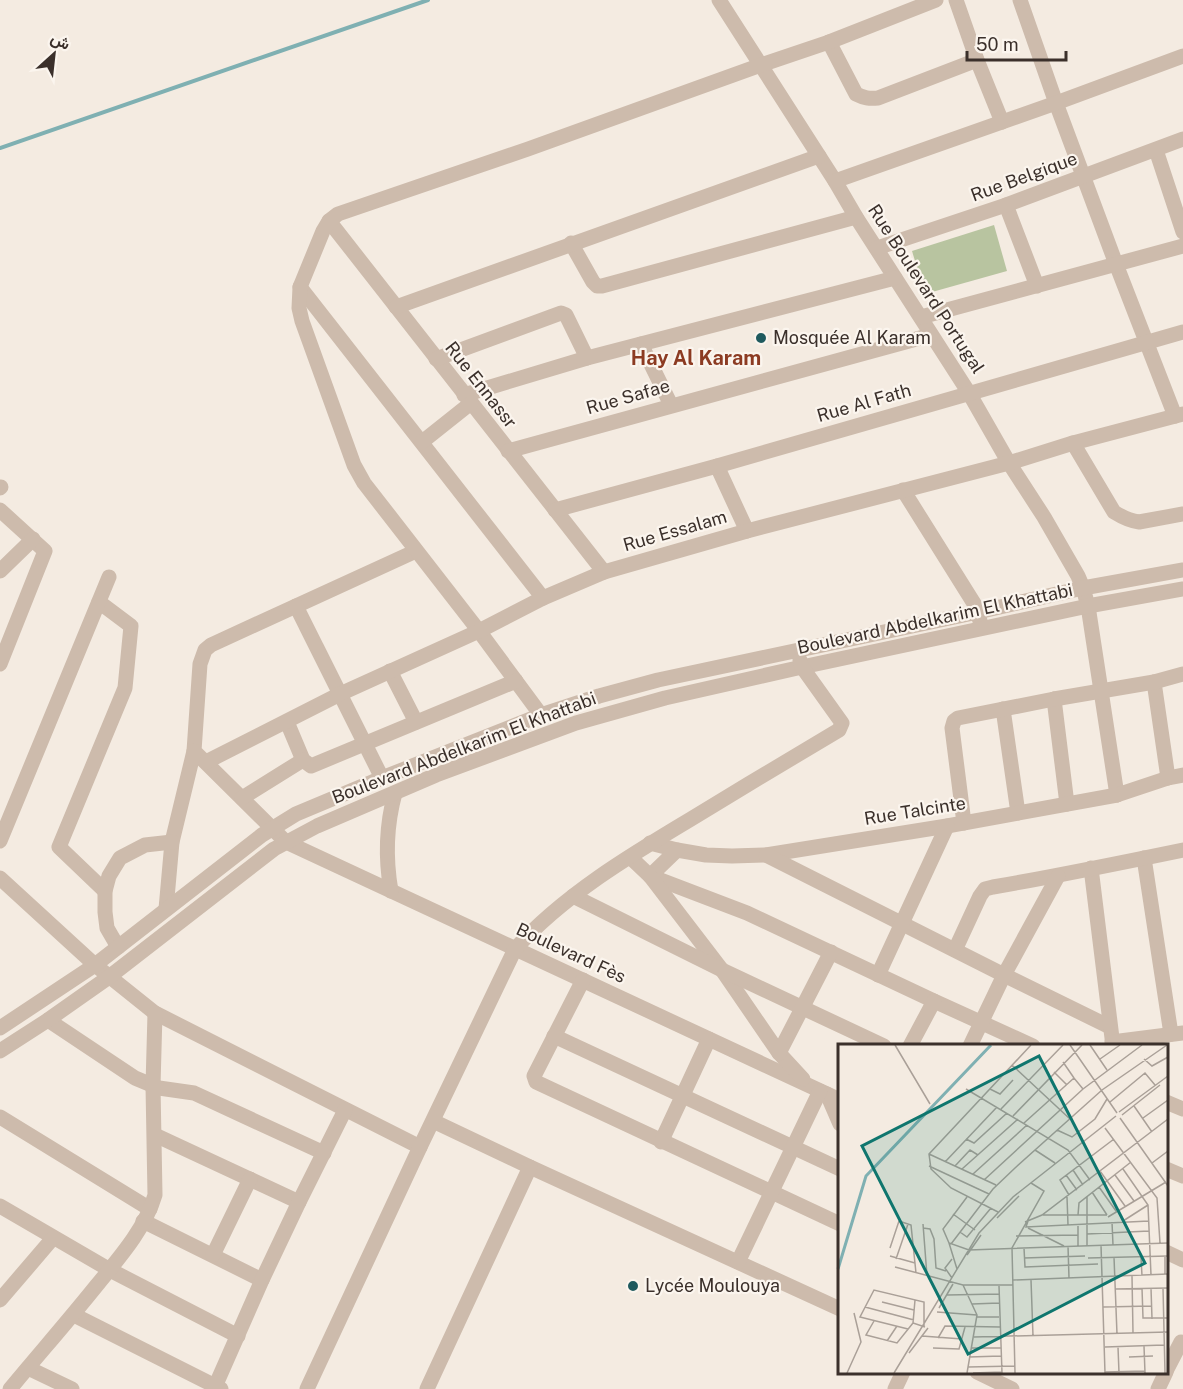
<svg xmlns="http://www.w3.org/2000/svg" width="1183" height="1389" viewBox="0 0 1183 1389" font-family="'Public Sans',Vazirmatn,sans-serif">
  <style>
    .green { fill: #b8c4a0 }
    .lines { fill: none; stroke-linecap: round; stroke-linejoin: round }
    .stream { stroke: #7fb0b2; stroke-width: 4 }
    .minor { stroke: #cdbbac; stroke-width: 15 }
    .poi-dot { fill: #1f5a5e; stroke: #fbf5ee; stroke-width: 2 }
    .labels { text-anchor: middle; stroke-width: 4.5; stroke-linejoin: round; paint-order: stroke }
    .street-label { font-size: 18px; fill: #3b302b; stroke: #fbf5ee }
    .poi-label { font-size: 18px; fill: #3b302b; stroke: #fbf5ee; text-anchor: start }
    .neighbourhood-label { font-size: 20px; font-weight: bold; fill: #8c3b22; stroke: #fbf5ee }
    .inset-river { fill: none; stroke: #7fb0b2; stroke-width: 3 }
    .inset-road { fill: none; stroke: #aaa098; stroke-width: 1.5 }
    .view { fill: #0f766e; fill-opacity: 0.15; stroke: #0f766e; stroke-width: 3 }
    .inset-edge { fill: none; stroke: #3b302b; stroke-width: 3 }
  </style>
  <rect width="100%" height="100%" fill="#f4ebe1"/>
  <path class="green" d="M994 225 1007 271 925 294 912 251Z"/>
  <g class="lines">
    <path class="stream" d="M0 148 428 0"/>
    <g class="minor">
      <path d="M719 0 835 181 856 217 969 393 1009 463 1044 517 1078 576 1083 588 1088 606 1117 795"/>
      <path d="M956 0 977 60 1002 122"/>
      <path d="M1020 0 1056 103 1116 264 1175 416"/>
      <path d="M829 42 856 94C864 98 869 99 878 98L977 60"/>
      <path d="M1156 150 1183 232"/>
      <path d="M835 181 1056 103 1183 56"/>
      <path d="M1006 205 1037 286"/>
      <path d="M329 221 604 572"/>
      <path d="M571 243 593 282 597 286H602L856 217"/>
      <path d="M877 248 1006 205 1183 139"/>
      <path d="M300 287 543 598"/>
      <path d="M396 307 819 156"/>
      <path d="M921 317 1183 246"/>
      <path d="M641 344 671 405"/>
      <path d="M436 359 561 313 566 315 587 358"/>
      <path d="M464 395 587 358 895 278"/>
      <path d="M422 442 471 403"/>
      <path d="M1073 443 1114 512C1122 517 1129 521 1139 522L1183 514"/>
      <path d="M508 451 931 335"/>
      <path d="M717 466 747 531"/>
      <path d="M0 488 1 487"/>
      <path d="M903 490 975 605 980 621"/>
      <path d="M0 510 45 551 0 664"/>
      <path d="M555 510 717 466 1183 332"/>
      <path d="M416 551 211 645 205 650 200 664 194 751 286 842 840 1100"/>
      <path d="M0 571 33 539"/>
      <path d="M99 602 131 626 125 688 59 847 105 891"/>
      <path d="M296 606 382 778"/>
      <path d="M390 671 416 722"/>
      <path d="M1154 682 1168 778"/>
      <path d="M1054 699 1067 804"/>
      <path d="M1003 709 1018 813"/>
      <path d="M541 715 479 631 364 483 354 465 302 321 299 308 300 287 323 231 329 221 338 214 528 149 761 65 829 42 936 0"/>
      <path d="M287 722 303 760 311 766 516 681"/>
      <path d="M206 762 340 694 479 631 543 598 604 572 747 531 1009 463 1073 443 1183 414"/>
      <path d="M242 798 303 760"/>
      <path d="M964 823 952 728 954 721 958 718 1054 699 1154 682 1183 674"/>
      <path d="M0 841 109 577"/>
      <path d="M650 843 677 850 706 855 732 856 766 855 947 826 1117 795 1168 778 1183 775"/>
      <path d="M677 850 650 876 747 913 934 1001 1033 1046"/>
      <path d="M766 855 1004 975 1110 1027"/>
      <path d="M630 857 650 876 722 970 779 1053 803 1079"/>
      <path d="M1144 858 1171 1034"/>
      <path d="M1091 868 1113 1046"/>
      <path d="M0 878 95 965 155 1013 420 1147"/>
      <path d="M391 891C385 857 386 826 395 793"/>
      <path d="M573 896 722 970 884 1046"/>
      <path d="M166 909 172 842 194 751"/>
      <path d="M118 947 107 928 105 912V891L109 876 120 858 145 845 172 842"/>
      <path d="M955 950 980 896 985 889 993 887C1057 876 1120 863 1183 850"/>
      <path d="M878 975 947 826"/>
      <path d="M583 980 534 1076 536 1082 840 1224"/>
      <path d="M48 1020 135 1078 159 1088 194 1093 324 1153"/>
      <path d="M0 1028 95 965 262 835 296 814 382 778 541 715 599 696 658 680 978 612 1083 588 1183 570"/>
      <path d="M554 1036 840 1169"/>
      <path d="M1112 1042 1183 1033"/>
      <path d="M910 1046 934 1001"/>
      <path d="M970 1046 1004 975 1058 876"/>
      <path d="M0 1051 48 1020 109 977 274 849 317 826 436 775 576 723 665 698 802 667 1088 606 1183 589"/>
      <path d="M779 1053 831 952"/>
      <path d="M827 1094 840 1124"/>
      <path d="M1166 1102 1183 1109"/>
      <path d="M0 1117 150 1209"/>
      <path d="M433 1121 530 1167 840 1309"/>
      <path d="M155 1135 299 1202"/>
      <path d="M661 1142 709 1039"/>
      <path d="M1166 1169 1183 1176"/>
      <path d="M0 1206 110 1270 238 1336"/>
      <path d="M143 1221 262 1280"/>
      <path d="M1166 1252 1183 1260"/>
      <path d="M213 1255 250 1179"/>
      <path d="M738 1262 820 1091"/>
      <path d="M0 1300 53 1238"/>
      <path d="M74 1315 221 1389"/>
      <path d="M28 1368 72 1389"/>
      <path d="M1166 1371 1181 1342"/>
      <path d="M977 1372 1012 1389"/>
      <path d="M10 1389C39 1354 69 1320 97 1285 119 1258 145 1229 155 1195L153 1086 155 1013"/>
      <path d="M214 1389 262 1280 299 1202 345 1110"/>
      <path d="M307 1389 420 1147 515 949C564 895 629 856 691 819 740 789 790 759 839 730L842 723 802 667 800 660"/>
      <path d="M427 1389 530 1167"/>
      <path d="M895 1389 903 1372"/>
      <path d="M1158 1389 1166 1372"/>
    </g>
  </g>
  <g class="poi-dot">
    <circle cx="761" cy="338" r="6"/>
    <circle cx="633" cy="1286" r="6"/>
  </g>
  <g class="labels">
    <g class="street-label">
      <text transform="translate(1024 177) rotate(-20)" y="6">Rue Belgique</text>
      <text transform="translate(926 289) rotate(57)" y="6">Rue Boulevard Portugal</text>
      <text transform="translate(481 385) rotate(52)" y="6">Rue Ennassr</text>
      <text transform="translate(628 397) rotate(-16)" y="6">Rue Safae</text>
      <text transform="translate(864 403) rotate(-16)" y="6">Rue Al Fath</text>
      <text transform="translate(675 531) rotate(-16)" y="6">Rue Essalam</text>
      <text transform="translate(935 619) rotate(-12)" y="6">Boulevard Abdelkarim El Khattabi</text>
      <text transform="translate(464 748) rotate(-21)" y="6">Boulevard Abdelkarim El Khattabi</text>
      <text transform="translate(915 811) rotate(-9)" y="6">Rue Talcinte</text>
      <text transform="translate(571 953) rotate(25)" y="6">Boulevard Fès</text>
    </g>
    <g class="poi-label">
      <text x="773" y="344">Mosquée Al Karam</text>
      <text x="645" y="1292">Lycée Moulouya</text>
    </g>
    <g class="neighbourhood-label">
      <text x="696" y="365">Hay Al Karam</text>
    </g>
  </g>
  <g transform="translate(838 1044)">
    <rect width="330" height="330" fill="#f4ebe1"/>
    <path class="inset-river" d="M0 225 28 132 153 1"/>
    <path class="inset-road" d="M57 1 92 60M232 1 279 69M252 1 269 26M262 15 282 1M306 15 314 22 330 13M225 18 236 34M174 21 232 75M216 28 229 41M128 45 230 106 252 136M152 45 162 50 175 36M272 58 307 29 317 41M296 62 314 88M163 65 225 1M281 68 330 32M284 71 322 41M175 72 244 1M282 74 330 142M305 74 330 56M186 79 236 34 245 45M267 84 319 154 322 199M219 86 234 93 257 75 269 55M128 95 136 99 169 69M197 106 217 119M91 110 158 141M107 118 159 63M314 119 330 107M91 122 151 150M117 122 132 106 140 111M124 125 180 75M285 125 310 161 313 231M235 126 245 141M262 127 287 162M135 130 189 81M228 131 239 146M277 131 296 157M146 136 245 45 304 1M261 143 278 167M254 148 269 171M231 151 222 136 276 95M129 153 105 185 111 199 131 206 330 199M229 153 230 181M160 168 113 144 93 125 91 110 193 1M115 170 137 186M205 171H269M240 171 241 159 293 118M270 173 328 138M159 174 181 152M61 177 73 181 78 229M190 177 188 183 311 177M285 177 310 161M187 178 204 171 330 75M274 178 275 201M85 180 89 232M85 184 92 185 96 195 98 224 108 227M190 184 226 202M122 188 129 193 153 164M249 190 311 187M178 192 240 191M111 199 119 225M113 200 155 145 177 124 264 46 329 1M263 201 267 329M230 202 231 234M240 202V180M249 202V152M52 204 61 177M186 204 187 223 260 220M129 211 143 191M52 212 77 219M327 212V231M276 213 279 290M303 213 304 232M186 214 247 212M250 214 330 212M58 215 70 180M57 223 125 241H175M294 232 295 289M114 234 107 224 114 215M175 236 330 230M193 236 195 292M125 241 139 271 129 329M161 242 164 329M304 244 305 274H330M313 244 314 275M325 244 327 329M277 245 330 244M109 251 161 250M77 256 75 279 87 283M44 258 76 266M134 260 161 259M27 263 76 276M265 263 314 262M101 264 115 240M99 268 139 271M139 273H161M36 277 28 291 59 299 75 279M70 285 22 273 36 246 86 258V283M84 292 124 295M136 293 330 288M100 294 107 282 162 283M49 297 59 282M306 302 307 329M267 303 326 301M280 303 281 329M95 304 121 305 127 283M133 304H163M71 309 90 284M131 313 163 312M291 313 315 312M130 323 177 322M267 328 307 327M9 329 23 298 16 269M56 329 141 189 175 153 278 72M135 329 164 328M177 329 174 204 206 147 193 139"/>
    <path class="view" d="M201 12 307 219 130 310 24 102Z"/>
    <rect width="330" height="330" class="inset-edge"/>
  </g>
  <g transform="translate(54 54) rotate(27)" stroke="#fbf5ee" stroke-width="4.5" paint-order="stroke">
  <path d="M0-4.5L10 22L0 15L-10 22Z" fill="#3b302b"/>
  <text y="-9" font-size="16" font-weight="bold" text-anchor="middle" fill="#3b302b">ش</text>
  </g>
  <path d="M967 51v9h99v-9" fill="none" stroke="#3b302b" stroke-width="3"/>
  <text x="976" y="51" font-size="18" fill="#3b302b" stroke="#fbf5ee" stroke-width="4.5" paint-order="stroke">50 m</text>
</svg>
